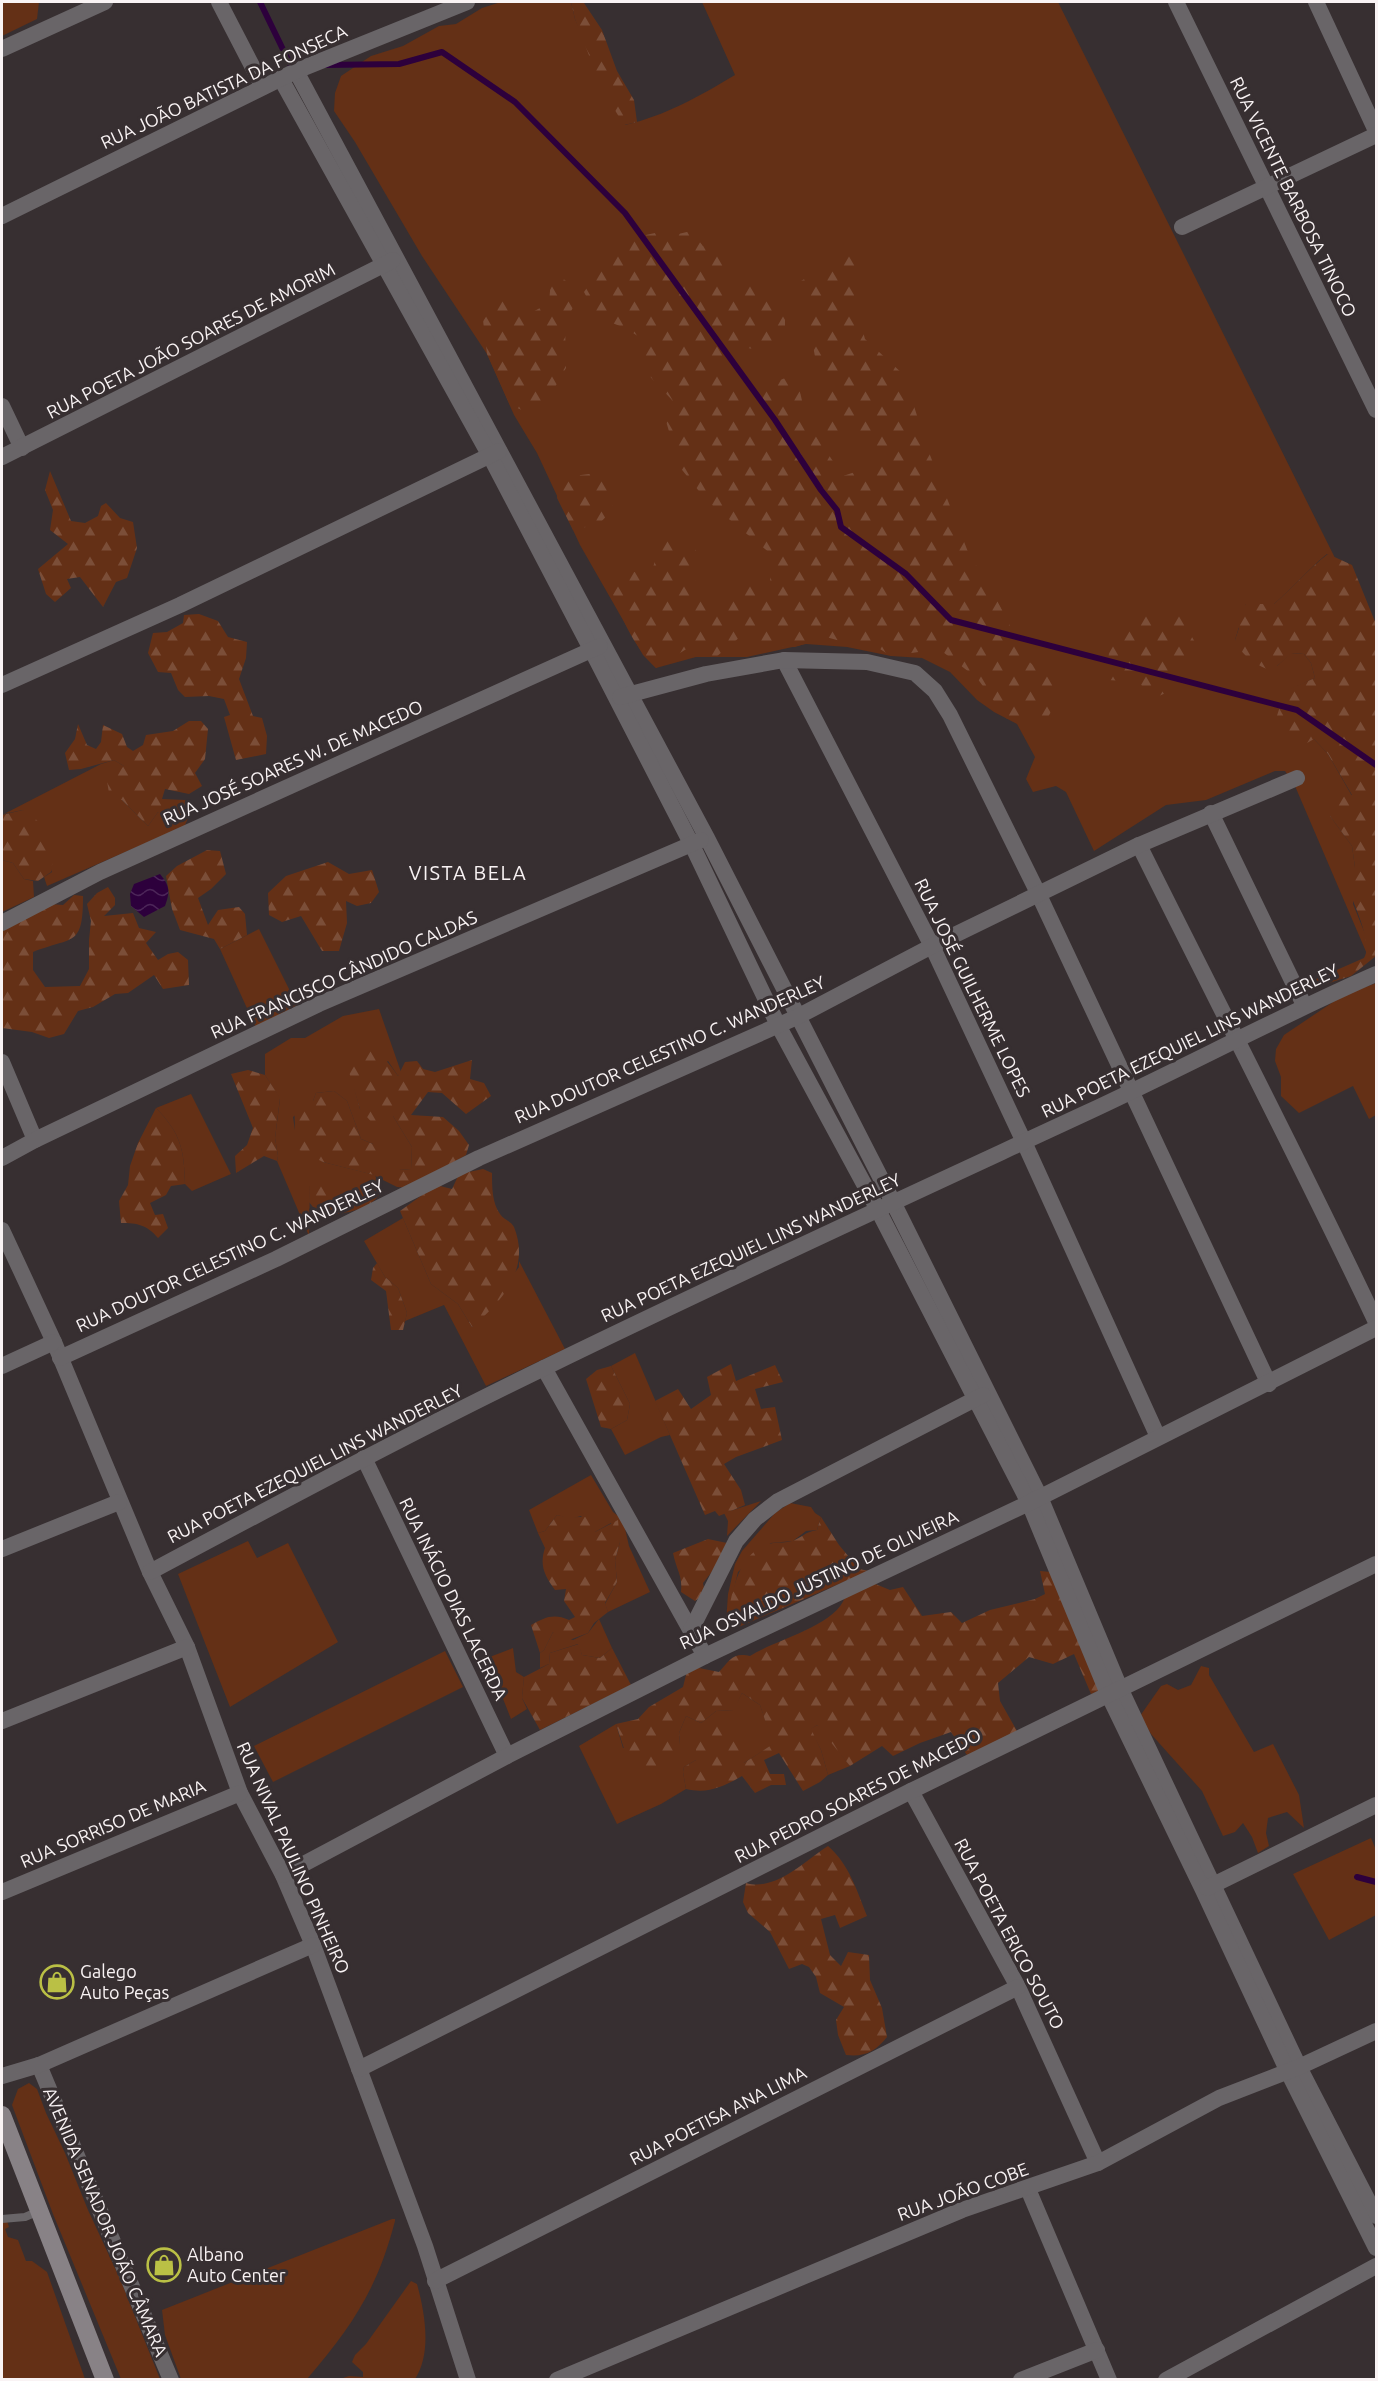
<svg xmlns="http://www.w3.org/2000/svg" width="1378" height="2381" viewBox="0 0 1378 2381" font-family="Ubuntu,sans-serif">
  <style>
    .grass { fill: #643016 }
    .forest { fill: url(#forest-firs) }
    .water { fill: url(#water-waves) }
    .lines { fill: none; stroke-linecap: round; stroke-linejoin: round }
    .stream { stroke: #2d003c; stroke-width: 6 }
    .lane { stroke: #696568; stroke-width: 8 }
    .street { stroke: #696568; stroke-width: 16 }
    .secondary { stroke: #888286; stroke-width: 18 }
    .labels { text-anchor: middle; stroke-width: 6; stroke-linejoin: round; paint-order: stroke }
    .street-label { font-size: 18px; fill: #f9f3f4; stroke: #372f31 }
    .poi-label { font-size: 18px; fill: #f9f3f4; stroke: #372f31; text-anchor: start }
    .neighbourhood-label { font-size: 20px; letter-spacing: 1.5px; fill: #f9f3f4; stroke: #372f31 }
  </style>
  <defs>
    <pattern id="forest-firs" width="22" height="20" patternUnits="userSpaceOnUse" patternTransform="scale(1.5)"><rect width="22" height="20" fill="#643016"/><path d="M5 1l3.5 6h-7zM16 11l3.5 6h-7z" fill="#7b4e38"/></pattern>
    <pattern id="water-waves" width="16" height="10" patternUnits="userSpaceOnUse" patternTransform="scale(1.5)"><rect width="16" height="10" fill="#2d003c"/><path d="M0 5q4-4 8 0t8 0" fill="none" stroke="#4c2659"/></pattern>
  </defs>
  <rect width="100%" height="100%" fill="#372f31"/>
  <g class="grass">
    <path d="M2 2H39L37 19 2 36Z"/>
    <path d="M501 2H571L575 19 625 125C667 115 698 97 735 75L702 2H1058L1335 558 1327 554C1308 569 1293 588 1274 604H1246L1235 640 1277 666 1291 653 1304 654 1311 663 1315 678 1285 692 1314 739 1328 754 1352 796 1330 816 1352 846 1355 867 1353 904 1368 941 1367 954 1295 786 1285 771H1275L1206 800 1166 805 1094 851 1066 792 1056 786 1033 792 1026 779 1035 757 1017 724 994 712 977 700 950 672 922 658 891 656 847 647 806 644 747 657H696L656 668 643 655 580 545 537 453 514 415 487 354 422 256 355 142 334 111 335 93 341 76 371 56 403 46 439 26 456 24 482 8Z"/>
    <path d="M114 760 124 766 122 800 148 826 158 812 176 830 47 886 44 877 52 872 23 810 4 814 101 764Z"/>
    <path d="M2 860 13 863 24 879 33 881 34 897 2 912Z"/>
    <path d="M259 929 297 1005 256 1028 220 949Z"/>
    <path d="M1376 983V1115L1369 1119 1353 1086 1299 1113 1281 1096V1077L1275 1061 1276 1049 1284 1035 1342 996Z"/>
    <path d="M379 1009 401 1072 398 1076 388 1061 354 1087 360 1109 393 1116 412 1147 411 1169 399 1170 409 1188 397 1187 379 1178V1171L373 1144 361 1139 347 1101 334 1091 316 1093 313 1101 293 1117 296 1137 323 1162 375 1175 381 1192 364 1200 310 1185 309 1236 277 1161 278 1156 275 1138 280 1099 265 1075V1054L291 1038H305L343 1016Z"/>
    <path d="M191 1094 231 1174 192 1191 185 1184C184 1149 181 1134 156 1108Z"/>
    <path d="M403 1218 431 1284 458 1304 472 1327 519 1267V1261L565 1349 486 1386 444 1305 405 1321 407 1313 398 1288 385 1277 364 1241Z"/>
    <path d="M635 1353 670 1435 661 1437 625 1455 611 1429 627 1420 630 1404 611 1366Z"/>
    <path d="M591 1475 613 1512 623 1520 629 1546 650 1592 608 1612 605 1604 617 1582 615 1560 620 1542 611 1523 595 1532 581 1516 570 1519 557 1515 545 1531 538 1533 529 1510Z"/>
    <path d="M761 1501 727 1536 728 1521 724 1513Z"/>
    <path d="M790 1503 811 1507 815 1513 821 1517 817 1530 806 1531 793 1541 771 1543 738 1572 726 1623 728 1594 735 1564 742 1551 775 1513Z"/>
    <path d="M248 1541 257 1558 288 1543 338 1642 230 1707 178 1574Z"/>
    <path d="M599 1619 612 1648 600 1658 582 1655 578 1644 550 1653 549 1664 540 1668V1653L544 1650 553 1632 573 1640 588 1633Z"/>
    <path d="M513 1648 516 1672 524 1677 522 1698 527 1709 511 1719 487 1658Z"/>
    <path d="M445 1651 463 1687 273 1782 254 1746Z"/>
    <path d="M1201 1666 1209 1668V1675L1254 1752 1273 1744 1299 1795 1304 1828 1287 1812 1268 1818 1266 1833 1269 1846 1258 1853 1252 1837 1243 1823 1235 1832 1223 1836 1202 1791 1151 1734 1140 1716 1161 1686 1167 1684 1178 1690 1191 1685Z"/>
    <path d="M742 1693 760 1705 774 1744 744 1763 696 1744V1760L684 1767 683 1772 686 1789 661 1804 617 1824 579 1746 616 1724 623 1748 680 1745 679 1733 686 1716 701 1723 716 1711 733 1710Z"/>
    <path d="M817 1725 822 1729 850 1766 828 1775 821 1750 810 1729Z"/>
    <path d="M1371 1838 1376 1850V1915L1329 1940 1293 1874Z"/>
    <path d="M29 2083 37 2089 46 2113 65 2153 88 2210 120 2279 160 2379H121L53 2214 12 2105 18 2089Z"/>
    <path d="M392 2219H395V2221C377 2290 352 2326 307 2379H181L165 2335 162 2310Z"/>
    <path d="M2 2220 7 2221 9 2227 5 2229 8 2237 18 2240 26 2261H32L47 2272 85 2379H2Z"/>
    <path d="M411 2281 417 2284C425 2313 432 2353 415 2379H340L349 2376 363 2377V2372L352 2362 355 2355 366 2344Z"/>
  </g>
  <g class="forest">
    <path d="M571 2 584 3 602 30 617 71 634 100 637 122 624 125 602 89 575 19Z"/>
    <path d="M691 231 703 246H723L730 265 721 282H743L771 291 785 312V341L759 350 742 347 725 367 735 392 772 383 796 374 807 423 843 476 867 468 879 455 856 443 855 429 845 434 828 433 823 416 827 389 816 362 801 281 818 271 833 254H855L858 267 853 279 855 304 865 339 904 375 928 450 970 557 988 582 1027 660 1063 689 1046 721 1017 717 1007 719 977 678 939 649 891 656 869 642H844L826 637 795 647 757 646 746 632 716 657 688 648 656 668C632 645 620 614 609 584L616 573 652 571 662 537 680 540 696 550 694 579 718 612 743 630 720 601 732 583 770 585 771 554 706 500 679 466 666 421 672 400 642 368 641 338 625 328 597 317 584 292 607 260 627 239 655 233 670 236Z"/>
    <path d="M561 277 571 285 575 304 565 322 566 368 550 396 538 410H522L510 405 487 354 483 320 504 296 529 314 549 303 551 279Z"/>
    <path d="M50 471 71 521 85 523 98 516 101 506 106 503 120 518 133 522 137 548 127 578 116 582 103 607 80 577 67 579 71 588 55 602 46 594 38 569 68 544 50 530 53 510 45 490Z"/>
    <path d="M561 472 573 476 597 473 613 486V509L599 524 573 530 557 498Z"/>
    <path d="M1328 554 1352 565 1376 624V956L1351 976 1320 986 1316 979 1364 958C1374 942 1351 899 1345 880L1355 867 1352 846 1330 816V799L1352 795 1328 754 1314 739 1307 743 1283 738 1272 731 1285 691 1315 678 1311 663 1304 654 1292 653 1277 666 1267 669C1251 662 1243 656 1235 640L1239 628 1235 622 1246 604H1274C1293 588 1308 569 1328 554Z"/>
    <path d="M1130 611 1162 618 1180 616 1200 651 1186 666 1168 692 1152 699 1139 682 1108 680 1109 645Z"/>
    <path d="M199 614 218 621 228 637 247 642 246 658 239 679 253 716 262 718 267 736 266 754 236 760 224 717 230 715 224 699 209 696 185 697 178 690 171 673 158 672 148 653 153 633 167 632 183 623 184 615Z"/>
    <path d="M189 721H201L208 729 205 759 195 773 202 786 189 794 165 789 162 799 185 800 191 812 184 827 176 830 165 829 158 812 148 826 122 800 110 799 107 781 124 766 114 760 81 769 69 770 65 753 75 739 78 724 87 745 96 749 101 742 103 725 122 734 127 747 133 751 143 745 146 735 173 731Z"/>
    <path d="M23 810C47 824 57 845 51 872L38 881 24 879 13 863 2 860V815Z"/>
    <path d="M207 850 220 851 226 874 211 889 198 898 208 925 218 910 239 907 245 914 247 935 220 949 214 939 180 930 172 909 166 876 177 866Z"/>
    <path d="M328 862 349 874 372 870 379 892 371 903 357 906 346 901 347 923 339 951H322L301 916 282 922 269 915 268 893 286 876Z"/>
    <path d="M108 887 115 898V905L104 916 133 913 139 928 156 932 146 943 158 960 168 954 178 952 188 960 189 985 163 989 154 975 128 993 115 994 93 1007 78 1011 64 1034 49 1038 32 1032 2 1028V931L50 904 63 905 74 895 83 896C83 948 73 936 33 952V970L45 987 80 986 89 969V940L91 921 87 904 97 893Z"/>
    <path d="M350 1046C376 1049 383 1054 398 1076L405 1062 417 1061 423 1069 435 1072 472 1060 470 1079 484 1083 491 1096 466 1114 442 1093 428 1092 411 1115 443 1117 459 1131 469 1145 466 1155 409 1188 399 1183 398 1170 411 1169 412 1147 393 1116 374 1125 360 1109 346 1062Z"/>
    <path d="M248 1070 265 1075 280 1098 275 1138 278 1156 277 1161 264 1156 236 1173 235 1156 247 1145 253 1128 231 1074Z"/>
    <path d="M334 1091 347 1101 361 1139 373 1144 382 1155 379 1178 374 1175 323 1162 291 1146C298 1133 293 1116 295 1101H313L316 1093Z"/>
    <path d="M156 1108C181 1134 184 1149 185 1184L171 1186 166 1195 150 1203 155 1215 163 1214 168 1228 158 1238C147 1225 138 1223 121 1223L119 1201 128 1185 130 1166 138 1143Z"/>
    <path d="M483 1169 492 1173C492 1187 492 1203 500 1214 504 1220 511 1221 514 1227 531 1269 502 1301 472 1327L458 1304 431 1284 400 1211 436 1185 452 1189 459 1174Z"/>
    <path d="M321 1181 363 1200 381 1192C370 1212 341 1213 321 1217L309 1202 310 1185Z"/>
    <path d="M377 1263 385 1277 398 1288 407 1313 403 1330H391L386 1291 371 1280 373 1268Z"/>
    <path d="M731 1364 736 1381 775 1365 783 1382 755 1389 761 1409 775 1407 782 1440 736 1457 724 1464 741 1490 745 1505 719 1516 715 1511 705 1515 655 1401 678 1389 691 1409 711 1395 707 1377Z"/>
    <path d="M611 1366 630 1404 627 1420 611 1429 601 1427 586 1379 597 1370Z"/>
    <path d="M557 1515C570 1519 581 1516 594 1517L595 1532 618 1520 620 1542 615 1560 617 1582 605 1603 608 1612 594 1623 588 1633 564 1642 553 1632 544 1650 540 1653 531 1625C545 1617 554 1613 569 1620L575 1617 564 1601 566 1589 555 1590C545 1576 539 1566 545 1548L538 1533 545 1531Z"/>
    <path d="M821 1517 839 1545 859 1569 869 1571 734 1629 726 1623C733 1593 736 1551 773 1543 779 1542 786 1543 792 1541 802 1538 804 1532 817 1530Z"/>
    <path d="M708 1539 727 1543 718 1564 703 1583 705 1594 695 1601 681 1592C683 1576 676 1569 673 1553Z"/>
    <path d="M1040 1571 1051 1572 1111 1686 1091 1694 1074 1654 1053 1664 1029 1657 998 1683 1000 1701 1017 1731 969 1758 951 1732 920 1743 893 1756 882 1746 850 1766 817 1725 811 1729 821 1750 828 1775 820 1782 803 1791 779 1753 764 1760 770 1774H784L786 1785H771L755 1793 742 1776C723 1787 708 1794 686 1789L683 1772 684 1767 696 1760V1744L705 1726 719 1725 738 1742 744 1763 773 1744 760 1705 742 1693 734 1710 716 1711 701 1723 686 1716 679 1733 680 1745 671 1767 649 1770 630 1767 616 1724 638 1719 649 1707 683 1687 687 1671 694 1667 719 1672C730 1660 733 1652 750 1656 774 1640 836 1626 845 1597L868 1581 890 1590 903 1587 922 1616 951 1612 962 1623 990 1610 1035 1599 1045 1594Z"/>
    <path d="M579 1644 582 1655 600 1658 612 1648 631 1685 540 1730 522 1698 524 1677 549 1664 550 1653Z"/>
    <path d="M828 1846C849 1864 857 1891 867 1916L840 1928 835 1915 821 1919 830 1955 841 1966 848 1952 869 1955 870 1980 882 2008 887 2037C875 2052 865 2057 846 2055L838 2035 836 2020 844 2007 820 1993 816 1977 809 1967 802 1964 789 1969 770 1932 748 1913 743 1902 746 1883C775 1892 806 1860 828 1846Z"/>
  </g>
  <path class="water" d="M160 874C170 886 170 892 165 906L144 917 131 906 130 894 134 884Z"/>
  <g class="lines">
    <g class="stream">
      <path d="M260 2 291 66H297"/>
      <path d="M325 65 399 64 442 52 515 102 625 213 775 420 821 490 837 510 841 527 906 574 951 620 1297 710 1376 765"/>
      <path d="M1357 1877 1376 1882"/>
    </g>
    <path class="lane" d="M2 2219 25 2217 39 2211"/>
    <g class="street">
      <path d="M219 2 263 87"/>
      <path d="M1176 2 1376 410"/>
      <path d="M1316 2 1376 131"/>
      <path d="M2 49 105 2"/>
      <path d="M296 71 707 838 893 1202 1040 1497 1120 1688 1299 2067 1376 2216"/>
      <path d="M281 79 490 456 591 649 692 845 778 1025 877 1208 1029 1503 1108 1694 1203 1890 1288 2072 1376 2248"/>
      <path d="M2 216 296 71 467 2"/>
      <path d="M1182 227 1376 135"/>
      <path d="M2 406 22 448"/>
      <path d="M2 457 393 260"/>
      <path d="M784 660 932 946 1024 1142 1158 1437"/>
      <path d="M2 685 180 605 499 451"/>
      <path d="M620 697 706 674 784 660 867 662 915 673 935 691 950 715 1038 893 1269 1384"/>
      <path d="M1211 813 1304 1005"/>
      <path d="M1139 845C1218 1004 1300 1161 1376 1322"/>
      <path d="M2 923 100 872 600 646"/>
      <path d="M2 1062 35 1140"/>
      <path d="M2 1158 35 1140 319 1004 701 840"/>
      <path d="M2 1230 54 1342 150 1572 187 1647 240 1793 283 1875 313 1945 425 2246 468 2380"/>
      <path d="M60 1358 276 1259 479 1158 797 1017 932 946 1139 845 1297 778"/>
      <path d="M2 1366 54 1342"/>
      <path d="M544 1368 705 1656"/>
      <path d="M364 1458 507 1756"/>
      <path d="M2 1549 119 1502"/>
      <path d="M150 1572C281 1502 412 1432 546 1367 724 1280 905 1197 1086 1113 1183 1068 1278 1017 1376 974"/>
      <path d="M691 1630 736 1541 755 1519 778 1501 983 1395"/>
      <path d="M2 1721 187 1647"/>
      <path d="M911 1791 1018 1987 1098 2163"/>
      <path d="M283 1875 507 1756 705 1656 1029 1503 1376 1328"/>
      <path d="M1207 1888 1376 1805"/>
      <path d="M2 1892 240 1793"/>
      <path d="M39 2065 171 2380"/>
      <path d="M359 2069 911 1791 1376 1564"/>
      <path d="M2 2076 39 2065 313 1945"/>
      <path d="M1028 2189 1109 2380"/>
      <path d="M435 2281 1018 1987"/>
      <path d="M557 2380 962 2210 1098 2163 1219 2098 1299 2067 1376 2031"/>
      <path d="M1021 2380 1097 2350"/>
      <path d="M1166 2380 1376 2266"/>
    </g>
    <path class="secondary" d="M2 2115 105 2380"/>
  </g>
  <defs>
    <g id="shop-ring" transform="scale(1.725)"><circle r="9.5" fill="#372f31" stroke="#bac045" stroke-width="1.5"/><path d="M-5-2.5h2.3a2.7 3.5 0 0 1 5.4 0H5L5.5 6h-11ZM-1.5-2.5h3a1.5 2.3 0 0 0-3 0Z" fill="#bac045"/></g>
  </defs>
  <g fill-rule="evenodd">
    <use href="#shop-ring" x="57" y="1982"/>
    <use href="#shop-ring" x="164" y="2265"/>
  </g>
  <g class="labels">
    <g class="street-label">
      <text transform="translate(224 87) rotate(-25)" y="6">RUA JOÃO BATISTA DA FONSECA</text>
      <text transform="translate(1293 197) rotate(64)" y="6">RUA VICENTE BARBOSA TINOCO</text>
      <text transform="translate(191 341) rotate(-27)" y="6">RUA POETA JOÃO SOARES DE AMORIM</text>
      <text transform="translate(293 763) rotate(-24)" y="6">RUA JOSÉ SOARES W. DE MACEDO</text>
      <text transform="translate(344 975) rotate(-24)" y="6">RUA FRANCISCO CÂNDIDO CALDAS</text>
      <text transform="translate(972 988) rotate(64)" y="6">RUA JOSÉ GUILHERME LOPES</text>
      <text transform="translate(1190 1041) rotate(-26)" y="6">RUA POETA EZEQUIEL LINS WANDERLEY</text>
      <text transform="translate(670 1050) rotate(-24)" y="6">RUA DOUTOR CELESTINO C. WANDERLEY</text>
      <text transform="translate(751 1248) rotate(-25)" y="6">RUA POETA EZEQUIEL LINS WANDERLEY</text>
      <text transform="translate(230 1256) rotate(-25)" y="6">RUA DOUTOR CELESTINO C. WANDERLEY</text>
      <text transform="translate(315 1464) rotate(-27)" y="6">RUA POETA EZEQUIEL LINS WANDERLEY</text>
      <text transform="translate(819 1580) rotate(-25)" y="6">RUA OSVALDO JUSTINO DE OLIVEIRA</text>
      <text transform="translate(453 1599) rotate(64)" y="6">RUA INÁCIO DIAS LACERDA</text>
      <text transform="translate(858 1796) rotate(-27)" y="6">RUA PEDRO SOARES DE MACEDO</text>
      <text transform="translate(113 1824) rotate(-23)" y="6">RUA SORRISO DE MARIA</text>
      <text transform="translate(293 1858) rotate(66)" y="6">RUA NIVAL PAULINO PINHEIRO</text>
      <text transform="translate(1009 1934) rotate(62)" y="6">RUA POETA ERICO SOUTO</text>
      <text transform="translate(718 2116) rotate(-27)" y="6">RUA POETISA ANA LIMA</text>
      <text transform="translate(963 2192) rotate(-20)" y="6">RUA JOÃO COBE</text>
      <text transform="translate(105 2222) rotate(67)" y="6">AVENIDA SENADOR JOÃO CÂMARA</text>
    </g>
    <g class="poi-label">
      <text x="80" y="1978">Galego<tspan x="80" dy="21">Auto Peças</tspan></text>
      <text x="187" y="2261">Albano<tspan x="187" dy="21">Auto Center</tspan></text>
    </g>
    <g class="neighbourhood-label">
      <text x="468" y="880">VISTA BELA</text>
    </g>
  </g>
  <rect width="1378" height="2381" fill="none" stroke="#f9f3f4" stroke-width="6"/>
</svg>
